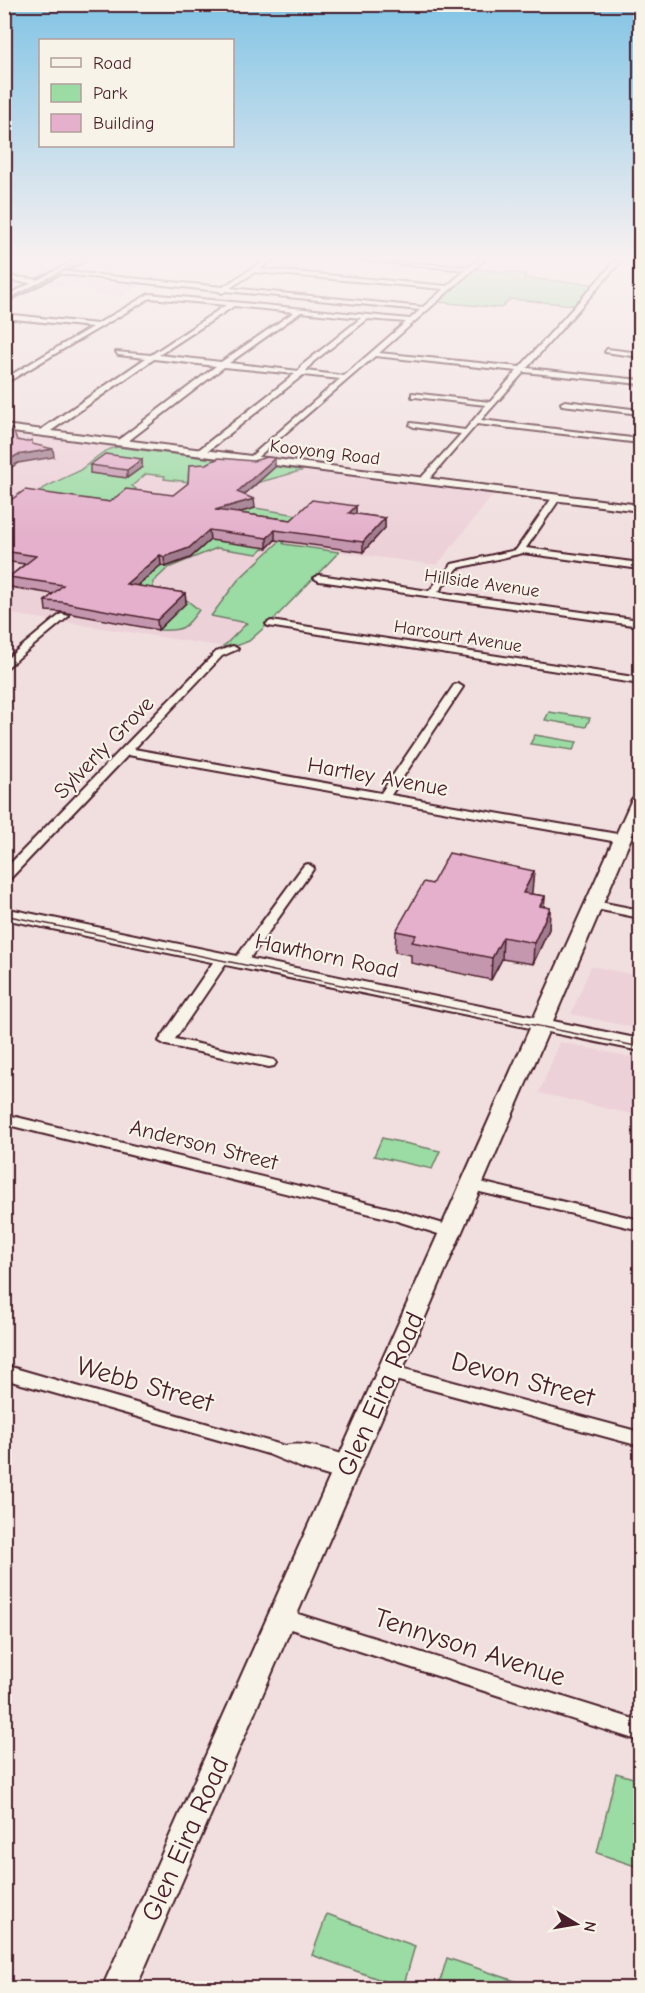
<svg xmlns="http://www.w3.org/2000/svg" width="645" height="1993" viewBox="0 0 645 1993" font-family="'Comic Neue',sans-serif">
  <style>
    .built { fill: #edd1d9 }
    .green { fill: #9bdba4; stroke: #727d68; stroke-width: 1.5 }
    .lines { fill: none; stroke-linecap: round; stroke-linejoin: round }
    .minor-casing { stroke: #4a1f2b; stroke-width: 4 }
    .tertiary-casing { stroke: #4a1f2b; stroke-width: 4 }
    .secondary-casing { stroke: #4a1f2b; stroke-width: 4 }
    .minor { fill: #f7f3e8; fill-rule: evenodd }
    .tertiary { fill: #f7f3e8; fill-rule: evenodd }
    .secondary { fill: #f7f3e8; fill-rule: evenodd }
    .tram { stroke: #4a1f2b; stroke-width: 1.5 }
    .wall { fill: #c497af; stroke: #4a1f2b; stroke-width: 1.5 }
    .shaded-wall { fill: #a07b8e; stroke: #4a1f2b; stroke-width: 1.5 }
    .building { fill: #e4b0cb; stroke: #4a1f2b; stroke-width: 1.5 }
    .labels { text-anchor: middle; stroke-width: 4.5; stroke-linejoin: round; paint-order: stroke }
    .far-street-label { font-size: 18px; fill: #4a1f2b; stroke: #f7f3e8 }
    .street-label { font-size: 22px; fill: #4a1f2b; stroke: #f7f3e8 }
    .near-street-label { font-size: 27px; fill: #4a1f2b; stroke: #f7f3e8 }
  </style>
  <rect width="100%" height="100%" fill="#f1dfdf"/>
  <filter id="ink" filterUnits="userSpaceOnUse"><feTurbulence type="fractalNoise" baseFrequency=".0167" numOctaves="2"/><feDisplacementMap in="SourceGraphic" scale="12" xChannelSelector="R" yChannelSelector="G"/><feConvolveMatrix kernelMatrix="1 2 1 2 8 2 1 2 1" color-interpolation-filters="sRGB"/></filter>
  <g filter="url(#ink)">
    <g class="built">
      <path d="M86 263 105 265 89 274 146 282 121 297 89 294 96 289 48 284Z"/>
      <path d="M4 433 494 494 437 565 339 552 275 618 249 641 231 648 5 613Z"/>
      <path d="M591 966 640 976V1029L571 1014Z"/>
      <path d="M560 1042 640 1059V1116L539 1093Z"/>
    </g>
    <g class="green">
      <path d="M475 269 526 274 523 278 593 284 574 305 510 299 501 308 437 302Z"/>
      <path d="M117 447 304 470 253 484 251 485 255 486 251 489 164 479 165 476 146 474 132 486 136 489 112 502 34 494C48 485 62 479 77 472 91 464 100 450 117 447Z"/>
      <path d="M255 508 298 515 257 554 217 548 168 568 153 582V588L156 590 184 598 199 610C185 629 183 631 159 630L163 625 158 624 138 596 123 549Z"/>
      <path d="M284 537 287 538 283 543 284 544 339 552 275 618 249 641 231 648 223 647 247 623 211 616 238 580Z"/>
      <path d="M549 712 590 718 586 727 545 720Z"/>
      <path d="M535 735 577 742 573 750 530 744Z"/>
      <path d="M382 1138 440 1151 432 1169 374 1156Z"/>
      <path d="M616 1773 640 1780V1857L638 1867 597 1853Z"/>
      <path d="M327 1914 415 1946 403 1988 312 1955Z"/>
      <path d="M447 1958 536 1988H438Z"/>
    </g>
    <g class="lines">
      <g class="minor-casing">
        <g id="minor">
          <path d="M267 259H274L260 269 447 286 466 270 351 259 469 267 478 259H485L379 353 520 367 617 259H623L527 368 640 380V384L524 372 481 420 640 439V443L477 424 426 483H420V479L461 434 414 427 410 425 411 423 465 430 486 405 415 397H412V393L490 402 517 371 375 356 253 461H250V457L340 379 303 375 203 455H197V451L295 374 224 367 123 445H117V441L216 366 154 359 45 435H39V431L146 358 118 355 116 352 151 355 226 305 150 298 4 384V379L92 327 4 318V314L97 324 149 294 410 319 420 310 226 291 222 293 219 291 54 273 57 271 223 287ZM255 272 444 289 423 307 230 288ZM234 306 294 312 221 362 159 355ZM301 312 361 318 301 366 299 371 229 363ZM368 319 406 322 344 376 306 371 313 362Z"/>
          <path d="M4 276 41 280 44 282 41 284 4 280Z"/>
          <path d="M607 349 640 353V357L605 352Z"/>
          <path d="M565 401 640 410V414L562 405 561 403Z"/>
          <path d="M554 495 561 497 526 548 640 563V569L523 553 458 568 438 592 640 620V626L319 581 314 578 319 575 429 591 452 564 516 550Z"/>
          <path d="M61 614 69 616 4 670V661Z"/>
          <path d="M271 621 640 678V684L268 626 266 624Z"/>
          <path d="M233 646 238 649 222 656 134 749 381 793 454 685 458 684 463 687 391 795 623 835 629 839 623 843 128 755 8 881 4 882V870L216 652Z"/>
          <path d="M308 864 314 868 245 965H235L233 962 235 959 304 865Z"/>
          <path d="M595 901 640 910V918L591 908 589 905Z"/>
          <path d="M223 954 230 958 175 1039 274 1060 276 1063 274 1066 269 1067 166 1045 159 1041 218 955Z"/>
          <path d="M4 1114 393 1209 457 1228 459 1232 457 1236 451 1238 391 1219 4 1124Z"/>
          <path d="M472 1180 640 1220V1230L467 1189 464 1185 467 1181Z"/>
          <path d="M4 1365 285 1446C303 1440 339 1453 357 1459L359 1464 357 1469 353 1471 354 1474 352 1479 345 1481 302 1468 268 1454 4 1379Z"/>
          <path d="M390 1365 640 1432V1446L384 1377 381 1372 384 1367Z"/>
          <path d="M282 1609 640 1721V1741L275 1624 272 1618 275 1612Z"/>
        </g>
      </g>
      <g class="tertiary-casing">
        <g id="tertiary">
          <path d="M78 259H88L4 303V297Z"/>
          <path d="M4 425 640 505V511L4 431Z"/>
        </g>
      </g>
      <g class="secondary-casing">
        <path id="secondary" d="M640 794V817L553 1021 640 1039V1051L548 1032 136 1988H102L530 1028 4 919V908L534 1017 632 799Z"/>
      </g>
      <use href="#minor" class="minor"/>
      <use href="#tertiary" class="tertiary"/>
      <use href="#secondary" class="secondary"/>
      <g class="tram">
        <path d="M4 302 85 259"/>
        <path d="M4 915 640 1047"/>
      </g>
    </g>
    <g class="wall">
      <path d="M142 459V467L127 478 90 473V465Z"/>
      <path d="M275 467 244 495 255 508 238 513 291 520 356 506V514L385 518V528L363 552 275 540 267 548 210 540 190 558 165 567 161 565 137 586 185 593 186 603 158 630 62 612 46 611 45 601 53 594 10 587 9 577 25 564 4 561V505L110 502 173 495Z"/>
      <path d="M534 871 531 894 545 896 544 907 550 908 549 929 533 964 502 959 491 980 411 963V955L395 952 396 931Z"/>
    </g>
    <g class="shaded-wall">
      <path d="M53 449 54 457 18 463 4 472V463L17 455Z"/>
      <path d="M275 458V467L237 501V492Z"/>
      <path d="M142 459V467L127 478V470Z"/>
      <path d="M254 499 255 508 215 519V510Z"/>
      <path d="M356 506V515L349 513Z"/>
      <path d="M385 518V528L363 552V542Z"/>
      <path d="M209 530 210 540 190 558 165 567 164 557Z"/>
      <path d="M275 530V540L267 548V538Z"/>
      <path d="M160 555 161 565 127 594 126 584Z"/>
      <path d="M185 593 186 603 158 630 157 620Z"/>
      <path d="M534 871 532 892 521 914 523 893Z"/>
      <path d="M545 896 543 918 540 906Z"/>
      <path d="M550 908 549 929 533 964 534 943Z"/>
      <path d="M503 937 502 959 491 980 492 958Z"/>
    </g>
    <g class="building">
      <path d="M12 429 17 440 26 442 32 440V444L53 449 17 455 4 463V449L7 448 4 447V431Z"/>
      <path d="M105 454 142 459 127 470 90 465Z"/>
      <path d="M267 457 275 458 237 492 254 499 215 510 291 520 312 500 356 506 349 513 385 518 363 542 275 530 267 538 209 530 189 548 164 557 160 555 126 584 185 593 157 620 61 602 45 601 63 585 9 577 36 556 4 551V505L25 490 110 502 126 489 173 495 188 483 189 465 206 464 219 458 253 461Z"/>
      <path d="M449 853 534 871 523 893 545 896 540 906 550 908 534 943 503 937 492 958 412 942 416 935 396 931 424 882 432 884Z"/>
    </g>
  </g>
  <linearGradient id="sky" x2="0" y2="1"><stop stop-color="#82c4e5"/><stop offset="0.48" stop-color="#f9f1f1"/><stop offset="1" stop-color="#f9f1f1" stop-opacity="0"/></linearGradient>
  <rect width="645" height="538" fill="url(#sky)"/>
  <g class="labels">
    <g class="far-street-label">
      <text transform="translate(325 452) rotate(7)" y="6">Kooyong Road</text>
      <text transform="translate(482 583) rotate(8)" y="6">Hillside Avenue</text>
      <text transform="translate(458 636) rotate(9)" y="6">Harcourt Avenue</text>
    </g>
    <g class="street-label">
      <text transform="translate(103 747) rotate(-46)" y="8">Sylverly Grove</text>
      <text transform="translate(378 776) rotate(10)" y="8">Hartley Avenue</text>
      <text transform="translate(327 955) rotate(12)" y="8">Hawthorn Road</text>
      <text transform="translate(204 1144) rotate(14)" y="8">Anderson Street</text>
    </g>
    <g class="near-street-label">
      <text transform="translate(523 1379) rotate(15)" y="9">Devon Street</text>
      <text transform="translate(145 1384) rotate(16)" y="9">Webb Street</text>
      <text transform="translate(380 1394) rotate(-66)" y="9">Glen Eira Road</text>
      <text transform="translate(470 1647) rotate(18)" y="9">Tennyson Avenue</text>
      <text transform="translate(185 1839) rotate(-66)" y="9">Glen Eira Road</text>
    </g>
  </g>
  <rect width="645" height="1993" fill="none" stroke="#f7f3e8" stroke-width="24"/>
  <rect x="12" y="12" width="621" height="1969" fill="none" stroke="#4a1f2b" stroke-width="2" filter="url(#ink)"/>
  <rect x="39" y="39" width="195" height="108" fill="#f7f3e8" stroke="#b29e9c" stroke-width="1.5"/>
  <rect x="51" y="58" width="30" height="9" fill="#f7f3e8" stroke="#b29e9c" stroke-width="1.5"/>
  <text x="93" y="69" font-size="18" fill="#4a1f2b">Road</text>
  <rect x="51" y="84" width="30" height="18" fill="#9bdba4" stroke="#b29e9c" stroke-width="1.5"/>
  <text x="93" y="99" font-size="18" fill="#4a1f2b">Park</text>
  <rect x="51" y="114" width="30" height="18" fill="#e4b0cb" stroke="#b29e9c" stroke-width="1.5"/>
  <text x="93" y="129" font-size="18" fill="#4a1f2b">Building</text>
  <g transform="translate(576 1924) rotate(101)" stroke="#f7f3e8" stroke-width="4.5" paint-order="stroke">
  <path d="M0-4.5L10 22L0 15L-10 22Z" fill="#4a1f2b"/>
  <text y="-9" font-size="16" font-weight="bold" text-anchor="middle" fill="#4a1f2b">N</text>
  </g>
</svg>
